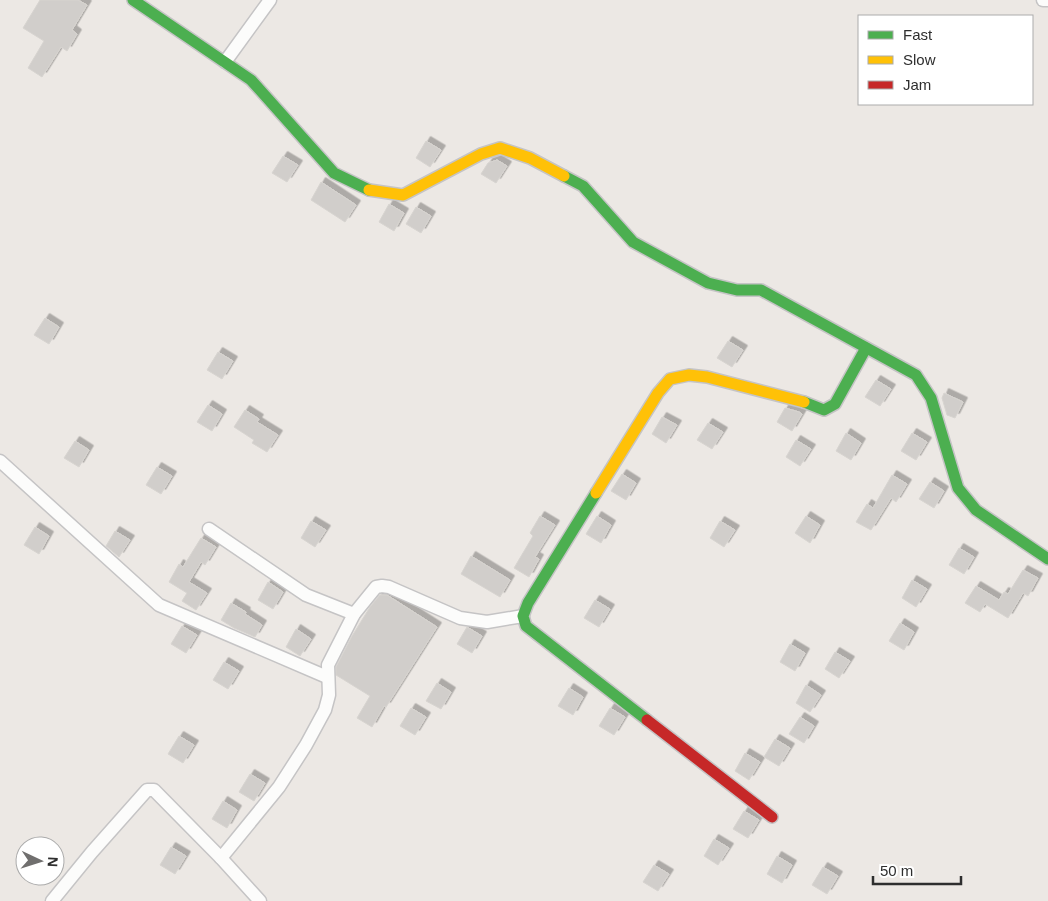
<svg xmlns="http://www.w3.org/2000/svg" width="1048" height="901" viewBox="0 0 1048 901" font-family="Arial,sans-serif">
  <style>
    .building { fill: #d1cecb; stroke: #d7d4d0; filter: url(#shadow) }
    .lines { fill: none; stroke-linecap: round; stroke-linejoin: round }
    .street-casing { stroke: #c5c4c5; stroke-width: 15 }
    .fast-casing { stroke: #c5c4c5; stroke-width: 14 }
    .slow-casing { stroke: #c5c4c5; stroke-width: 14 }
    .jam-casing { stroke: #c5c4c5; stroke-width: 14 }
    .street { stroke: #fcfcfb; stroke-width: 12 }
    .fast { stroke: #4caf50; stroke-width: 11 }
    .slow { stroke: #ffc107; stroke-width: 11 }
    .jam { stroke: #c62828; stroke-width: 11 }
  </style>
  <defs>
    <filter id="shadow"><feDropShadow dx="4.5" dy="-4.5" stdDeviation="0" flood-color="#0004"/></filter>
  </defs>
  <rect width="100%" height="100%" fill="#ece8e4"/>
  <g class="building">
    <path d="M40 0H78L87 5 72 30 77 34 67 51 61 47 42 77 28 68 44 41 23 28Z"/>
    <path d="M426 141 441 150 430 167 416 158Z"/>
    <path d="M283 156 298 165 287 182 272 173Z"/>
    <path d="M497 160 507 166 496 183 481 174 488 163Z"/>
    <path d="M321 182 356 205 345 222 311 200Z"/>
    <path d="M389 204 404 213 394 231 379 222Z"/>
    <path d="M416 207 431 216 421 233 406 224Z"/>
    <path d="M45 318 59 327 49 344 34 335Z"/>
    <path d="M728 341 743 350 732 367 717 358Z"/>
    <path d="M218 352 233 361 222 379 207 370Z"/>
    <path d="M876 380 891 389 880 406 865 397Z"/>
    <path d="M944 393 963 402 955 418 947 415 942 398Z"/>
    <path d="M208 405 222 414 212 431 197 422Z"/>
    <path d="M785 408 799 412 802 414 792 431 777 422Z"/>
    <path d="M245 410 259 419 257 422 278 435 267 452 252 443 254 440 234 427Z"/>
    <path d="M662 417 677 425 666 443 652 434Z"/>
    <path d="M708 423 723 432 712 449 697 440Z"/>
    <path d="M846 433 861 443 851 460 836 451Z"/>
    <path d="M912 433 927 442 916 460 901 451Z"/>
    <path d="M796 440 811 449 800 466 786 457Z"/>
    <path d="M75 441 89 450 79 467 64 458Z"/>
    <path d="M157 467 172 476 161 494 146 485Z"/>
    <path d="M622 474 636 483 626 500 611 491Z"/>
    <path d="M892 475 907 484 896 502 891 498 871 530 856 522 867 504 873 508Z"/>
    <path d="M930 482 944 491 934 508 919 499Z"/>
    <path d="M540 516 555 525 535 557 539 559 529 577 514 568 533 536 530 533Z"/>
    <path d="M597 516 611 525 601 543 586 534Z"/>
    <path d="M806 516 820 525 810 543 795 533Z"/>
    <path d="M311 521 326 530 315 547 301 538Z"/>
    <path d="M720 521 735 530 724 547 710 538Z"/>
    <path d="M35 527 49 536 39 554 24 545Z"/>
    <path d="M115 531 130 540 119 557 106 546Z"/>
    <path d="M201 538 216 547 205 565 201 562 189 582 207 593 196 610 182 601 187 593 169 582 179 564 183 567Z"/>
    <path d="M959 548 974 557 964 574 949 565Z"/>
    <path d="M471 556 510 580 500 597 461 574Z"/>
    <path d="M1023 570 1038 578 1028 596 1023 593 1008 618 985 604 980 612 965 603 976 586 999 600 1004 592 1008 594Z"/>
    <path d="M912 580 927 589 916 607 902 598Z"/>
    <path d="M268 582 283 592 273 609 258 600Z"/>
    <path d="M380 595H387L437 627 386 707 384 706 372 727 357 718 370 696 336 675V667L352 636 370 607Z"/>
    <path d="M595 600 610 609 599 627 584 618Z"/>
    <path d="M231 603 246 612 245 614 262 625 255 637 234 628 221 620Z"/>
    <path d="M900 623 914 632 904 650 889 641Z"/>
    <path d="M182 626 197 635 186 653 171 644Z"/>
    <path d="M467 627 482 636 472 653 457 644Z"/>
    <path d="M296 629 311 639 300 656 286 647Z"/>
    <path d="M790 644 805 653 795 671 780 662Z"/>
    <path d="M835 652 850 661 839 678 825 669Z"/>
    <path d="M224 662 239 671 228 689 213 680Z"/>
    <path d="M437 683 451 692 441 709 426 701Z"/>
    <path d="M806 685 821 695 810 712 796 703Z"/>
    <path d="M569 688 583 697 573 715 558 706Z"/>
    <path d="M411 708 426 717 415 735 400 726Z"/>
    <path d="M610 708 625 717 614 735 599 726Z"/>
    <path d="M800 717 814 726 804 743 789 734Z"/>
    <path d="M179 736 194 745 183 763 168 754Z"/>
    <path d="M775 739 790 748 779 766 764 757Z"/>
    <path d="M745 753 760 762 749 780 735 771Z"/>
    <path d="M250 774 265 783 254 801 239 792Z"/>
    <path d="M223 801 237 810 227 828 212 819Z"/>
    <path d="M744 811 759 820 748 838 733 829Z"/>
    <path d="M714 839 729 848 718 865 704 856Z"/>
    <path d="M171 847 186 856 175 874 160 865Z"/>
    <path d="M777 856 792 865 782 883 767 874Z"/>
    <path d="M654 865 669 874 658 891 643 882Z"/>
    <path d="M823 867 838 876 827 894 812 885Z"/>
  </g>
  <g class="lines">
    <g class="street-casing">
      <g id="street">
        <path d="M1043 0H1048"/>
        <path d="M225 62 270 0"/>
        <path d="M0 461 159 605 327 677"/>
        <path d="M209 529 306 595 354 614"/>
        <path d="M221 858 279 787 306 745 325 710 329 695 328 665 354 614 376 587 382 586 389 587 460 618 487 622 523 616"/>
        <path d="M52 901 92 852 147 790H154L221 858 260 901"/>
      </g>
    </g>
    <g class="fast-casing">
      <g id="fast">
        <path d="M133 0 251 80 334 173 369 190"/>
        <path d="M564 176 583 186 633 242 708 283 737 290H761L916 375 931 398 958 488 976 510 1048 559"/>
        <path d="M804 402 824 410 835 404 866 348"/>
        <path d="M596 493 528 603 523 616 526 626 647 720"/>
      </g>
    </g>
    <g class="slow-casing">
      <g id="slow">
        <path d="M369 190 403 195 481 154 500 148 530 158 564 176"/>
        <path d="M596 493 658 393 670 379 689 375 707 377 804 402"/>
      </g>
    </g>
    <g class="jam-casing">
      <path id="jam" d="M647 720 772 817"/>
    </g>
    <use href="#street" class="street"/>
    <use href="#fast" class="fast"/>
    <use href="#slow" class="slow"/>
    <use href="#jam" class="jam"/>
  </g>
  <rect x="858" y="15" width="175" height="90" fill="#ffffff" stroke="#ababab"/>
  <rect x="868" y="31" width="25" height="8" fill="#4caf50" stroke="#ababab"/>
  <text x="903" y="40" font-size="15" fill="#2e2e2e">Fast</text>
  <rect x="868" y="56" width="25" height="8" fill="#ffc107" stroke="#ababab"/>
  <text x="903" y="65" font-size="15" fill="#2e2e2e">Slow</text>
  <rect x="868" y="81" width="25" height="8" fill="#c62828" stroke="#ababab"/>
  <text x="903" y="90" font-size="15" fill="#2e2e2e">Jam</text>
  <g transform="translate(40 861) rotate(94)"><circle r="24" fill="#ffffff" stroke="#ababab"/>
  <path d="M0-4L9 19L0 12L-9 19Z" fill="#706f6e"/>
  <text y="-8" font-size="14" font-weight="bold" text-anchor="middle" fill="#2e2e2e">N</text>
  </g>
  <path d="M873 876v8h88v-8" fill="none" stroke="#2e2e2e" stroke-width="2.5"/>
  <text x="880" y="876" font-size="15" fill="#2e2e2e" stroke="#ffffff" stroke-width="4" paint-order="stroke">50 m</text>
</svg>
